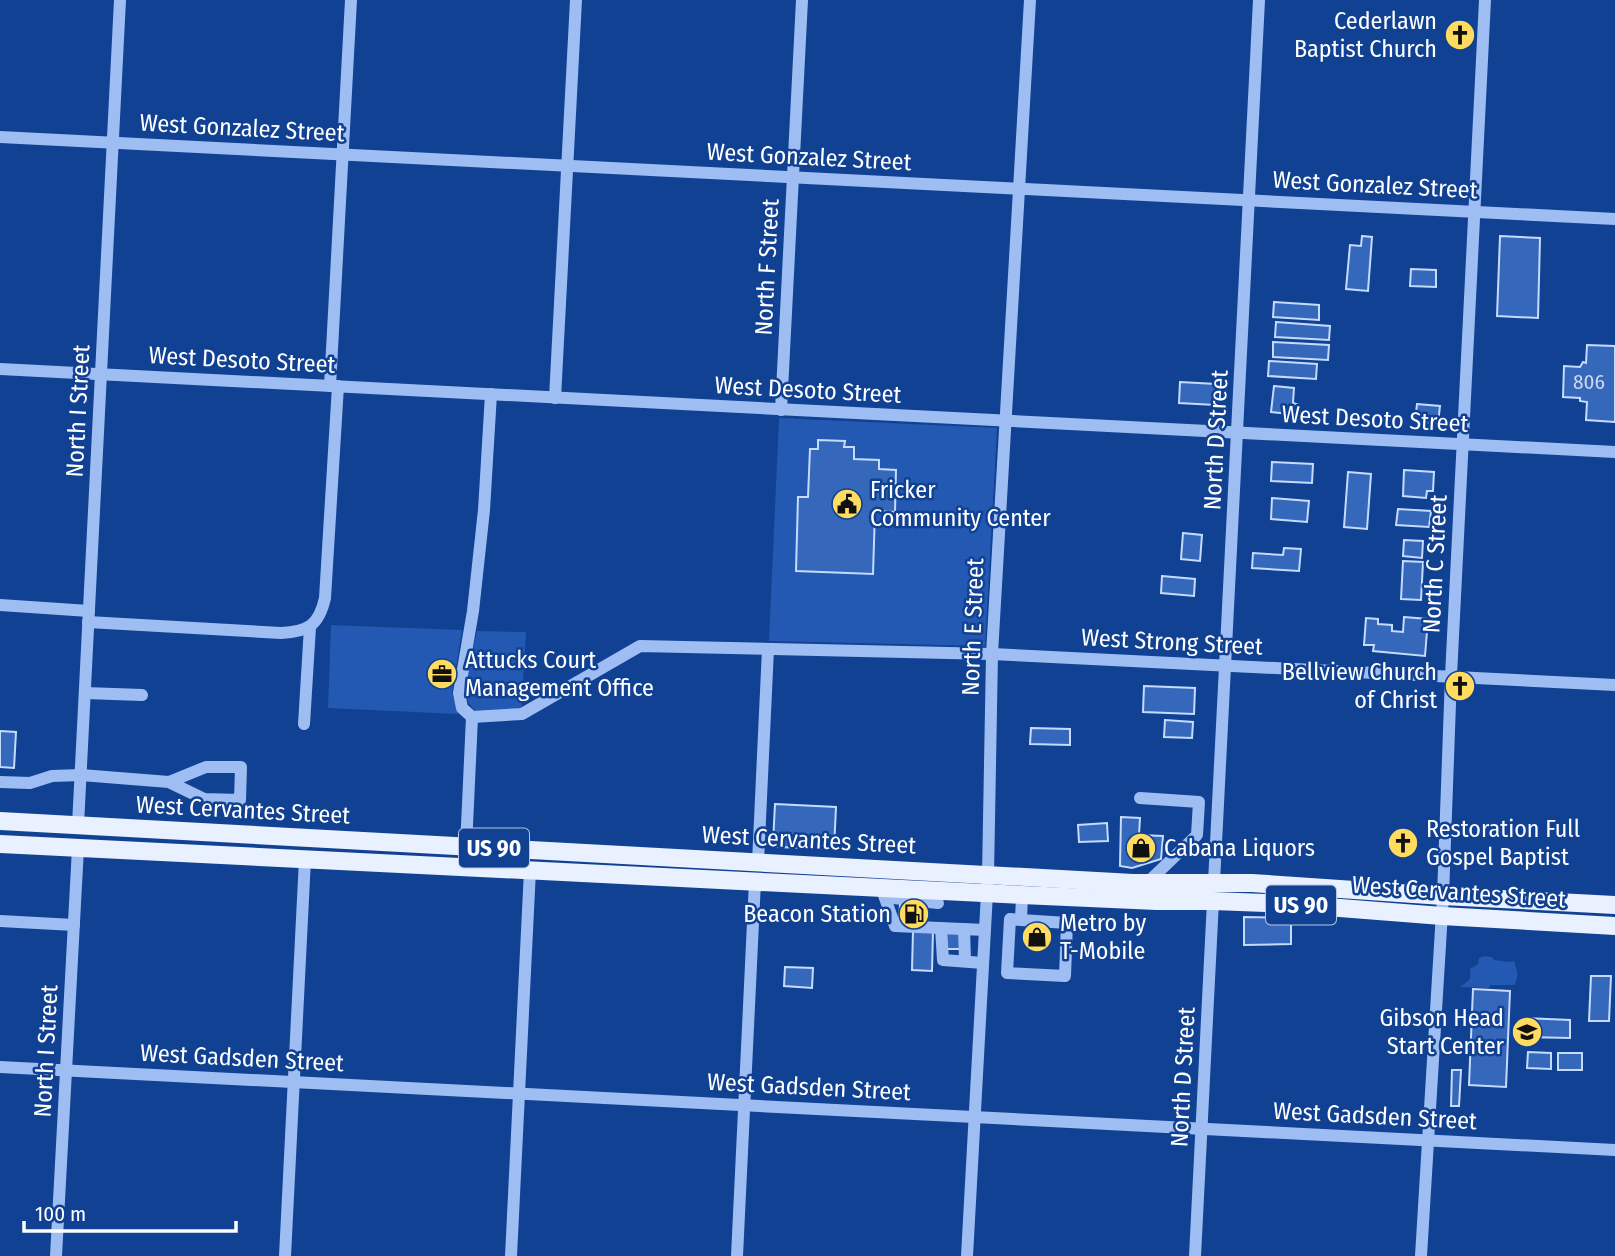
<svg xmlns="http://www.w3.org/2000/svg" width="1615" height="1256" viewBox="0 0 1615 1256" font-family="'Fira Sans Condensed',sans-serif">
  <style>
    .green { fill: #2359b2 }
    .building { fill: #3567ba; stroke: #c5dbfd; stroke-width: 2 }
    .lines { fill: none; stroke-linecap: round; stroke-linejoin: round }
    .minor { stroke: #9ebef3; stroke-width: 12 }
    .major { stroke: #e9f0ff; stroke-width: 18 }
    .labels { text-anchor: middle; stroke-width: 5; stroke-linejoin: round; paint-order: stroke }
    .number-label { font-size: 21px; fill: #ccd9ee }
    .shield { fill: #114192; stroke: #b8c6de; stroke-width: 2 }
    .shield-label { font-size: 23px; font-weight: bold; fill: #fff }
    .poi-label { font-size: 24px; fill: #fff; stroke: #114192; text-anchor: start }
    .street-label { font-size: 24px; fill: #fff; stroke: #114192 }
  </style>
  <rect width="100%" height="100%" fill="#114192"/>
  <g class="green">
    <path d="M779 418 997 428 985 646 769 641Z"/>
    <path d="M331 625 462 630 452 692 458 714 328 708Z"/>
    <path d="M477 631 526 632 521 717 478 715C475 710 470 706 468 701 463 689 474 645 477 631Z"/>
    <path d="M1485 956 1492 957 1494 960 1510 962 1514 961C1518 974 1519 972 1515 985H1490L1489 988 1460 987C1470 979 1471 982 1470 969L1478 964 1479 958Z"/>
  </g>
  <g class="building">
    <path d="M1362 236 1372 237 1368 291 1346 289 1350 245 1361 246Z"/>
    <path d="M1500 236 1540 238 1538 318 1497 316Z"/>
    <path d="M1411 269 1436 270V287L1410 286Z"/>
    <path d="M1274 302 1319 305V320L1273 317Z"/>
    <path d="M1276 322 1330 326 1329 340 1275 337Z"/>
    <path d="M1273 342 1329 345 1328 360 1273 357Z"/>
    <path d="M1587 345 1615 346V422L1586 420 1587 402 1580 401V398L1563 397 1564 366 1580 367 1583 362 1586 363Z"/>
    <path d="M1269 361 1317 364 1316 379 1268 376Z"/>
    <path d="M1180 382 1216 384 1215 405 1179 403Z"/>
    <path d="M1274 386 1294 388 1293 403 1299 405V415L1271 412Z"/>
    <path d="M1417 404 1440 406 1438 423 1415 422Z"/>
    <path d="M818 440 845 441 844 447H854V459L879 460V469L896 470 895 512 875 511 873 574 796 571 798 497H808L810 449H818Z"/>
    <path d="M1272 462 1313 464 1312 483 1271 481Z"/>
    <path d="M1404 470 1434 472 1433 491H1427L1426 498 1403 496Z"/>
    <path d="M1348 472 1371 474 1367 529 1344 527Z"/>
    <path d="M1272 498 1309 501 1307 522 1271 519Z"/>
    <path d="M1398 509 1431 511 1429 527 1396 525Z"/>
    <path d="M1183 533 1202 535 1200 561 1181 559Z"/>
    <path d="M1404 540 1423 541 1422 558 1403 556Z"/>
    <path d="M1284 548 1301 549 1299 571 1252 568 1253 553 1283 555Z"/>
    <path d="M1403 561 1423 562 1421 600 1401 599Z"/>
    <path d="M1162 576 1195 579 1194 596 1161 593Z"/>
    <path d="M1404 617 1428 619 1425 656 1373 651 1374 645H1364L1366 618 1378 619V624L1392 625V631L1403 632Z"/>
    <path d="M1144 686 1195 688 1194 714 1143 712Z"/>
    <path d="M1165 720 1193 722 1192 738 1164 737Z"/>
    <path d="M1031 728 1070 729V745L1030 744Z"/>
    <path d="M0 731 16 732 14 768 0 767Z"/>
    <path d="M775 804 836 807 834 849 776 847 773 843Z"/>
    <path d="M1121 817 1140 818 1139 835 1163 836 1161 859 1132 868 1120 866Z"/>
    <path d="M1107 823 1108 841 1079 842 1078 825Z"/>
    <path d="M900 905 927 907 926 922 899 920Z"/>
    <path d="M1244 917 1291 918V944L1244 945Z"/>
    <path d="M913 931H933L932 971 912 970Z"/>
    <path d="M945 932H961V949H946Z"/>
    <path d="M785 967 813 968 812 988 784 986Z"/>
    <path d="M1591 976H1611L1609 1021H1589Z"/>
    <path d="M1473 989 1510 991 1506 1087 1469 1085Z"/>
    <path d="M1524 1018 1570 1020V1038L1523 1037Z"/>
    <path d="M1528 1052 1551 1053V1069L1527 1068Z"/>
    <rect x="1558" y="1053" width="24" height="17"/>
    <path d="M1452 1070H1461L1459 1106H1451Z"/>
  </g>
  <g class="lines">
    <g class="minor">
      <path d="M0 137 1615 219"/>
      <path d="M0 369 1615 452"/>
      <path d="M330 386 351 0"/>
      <path d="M555 398 576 0"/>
      <path d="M781 410 802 0"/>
      <path d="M0 605 89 611"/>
      <path d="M88 622 281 633C308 632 319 625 325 598L338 386"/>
      <path d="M85 693 142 695"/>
      <path d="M472 717 522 714 640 646 992 654 1615 685"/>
      <path d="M304 724 310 627"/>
      <path d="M0 782 30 783 52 776 81 775 169 782 206 767H241L240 800 204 799 169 782"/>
      <path d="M1140 798 1199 802 1197 835 1147 883"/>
      <path d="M78 825 120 0"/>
      <path d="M466 847 472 717 462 708 459 693 473 611 484 510 491 394"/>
      <path d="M758 862 768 649"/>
      <path d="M1214 882 1259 0"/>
      <path d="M881 887 895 926 985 930"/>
      <path d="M885 897 938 903"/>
      <path d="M1021 920 1010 919 1007 973 1065 976 1067 923 1021 920 1022 895"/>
      <path d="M0 921 74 925"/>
      <path d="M941 928 943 960 983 963"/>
      <path d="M964 929 965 961"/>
      <path d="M0 1067 1615 1150"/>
      <path d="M56 1256 78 848"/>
      <path d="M285 1256 305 859"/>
      <path d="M511 1256 530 870"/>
      <path d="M737 1256 755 881"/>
      <path d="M967 1256 988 875 992 654 1030 0"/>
      <path d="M1195 1256 1213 901"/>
      <path d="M1421 1256 1443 896 1451 676 1485 0"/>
    </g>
    <g class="major">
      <path d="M0 821 1133 883H1252L1443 896 1615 905"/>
      <path d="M0 844 1022 895 1157 901H1213L1289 904 1442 916 1615 926"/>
    </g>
  </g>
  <defs>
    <g id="church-disc" transform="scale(1.575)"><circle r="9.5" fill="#ffdc5f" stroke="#114192"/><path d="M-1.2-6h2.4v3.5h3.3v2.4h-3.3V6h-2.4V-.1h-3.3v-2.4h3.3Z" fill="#111"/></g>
    <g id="civic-disc" transform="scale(1.575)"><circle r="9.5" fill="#ffdc5f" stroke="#114192"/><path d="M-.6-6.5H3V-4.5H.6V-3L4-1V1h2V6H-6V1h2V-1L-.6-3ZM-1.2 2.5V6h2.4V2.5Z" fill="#111"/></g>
    <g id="office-disc" transform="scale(1.575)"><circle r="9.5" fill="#ffdc5f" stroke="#114192"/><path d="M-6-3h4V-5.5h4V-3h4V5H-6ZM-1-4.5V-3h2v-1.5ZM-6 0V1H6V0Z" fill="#111"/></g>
    <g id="shop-disc" transform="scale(1.575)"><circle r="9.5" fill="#ffdc5f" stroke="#114192"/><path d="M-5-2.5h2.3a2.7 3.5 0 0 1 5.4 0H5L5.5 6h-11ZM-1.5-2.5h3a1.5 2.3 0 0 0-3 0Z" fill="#111"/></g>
    <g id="fuel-disc" transform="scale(1.575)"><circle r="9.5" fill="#ffdc5f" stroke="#114192"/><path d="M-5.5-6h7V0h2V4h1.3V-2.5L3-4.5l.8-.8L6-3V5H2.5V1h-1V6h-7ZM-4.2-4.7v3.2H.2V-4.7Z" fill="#111"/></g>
    <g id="school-disc" transform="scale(1.575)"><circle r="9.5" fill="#ffdc5f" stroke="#114192"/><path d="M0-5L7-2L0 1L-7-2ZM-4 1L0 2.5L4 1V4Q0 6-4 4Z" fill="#111"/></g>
  </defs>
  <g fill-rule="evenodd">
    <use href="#church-disc" x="1460" y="35"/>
    <use href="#civic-disc" x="847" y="504"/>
    <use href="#office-disc" x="442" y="674"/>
    <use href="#church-disc" x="1460" y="686"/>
    <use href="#church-disc" x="1403" y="843"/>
    <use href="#shop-disc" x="1141" y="848"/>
    <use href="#fuel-disc" x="914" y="914"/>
    <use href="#shop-disc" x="1037" y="937"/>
    <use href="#school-disc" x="1527" y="1032"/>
  </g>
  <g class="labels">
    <g class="number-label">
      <text x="1589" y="389">806</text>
    </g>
    <g class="shield">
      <rect x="459" y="828.5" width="70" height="39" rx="5"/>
      <rect x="1266" y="885.5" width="70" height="39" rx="5"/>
    </g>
    <g class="shield-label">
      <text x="494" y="856">US 90</text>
      <text x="1301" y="913">US 90</text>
    </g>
    <g class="poi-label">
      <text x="1437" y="29" text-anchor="end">Cederlawn<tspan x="1437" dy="28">Baptist Church</tspan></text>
      <text x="870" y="498">Fricker<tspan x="870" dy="28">Community Center</tspan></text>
      <text x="465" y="668">Attucks Court<tspan x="465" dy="28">Management Office</tspan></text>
      <text x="1437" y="680" text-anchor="end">Bellview Church<tspan x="1437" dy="28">of Christ</tspan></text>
      <text x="1426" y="837">Restoration Full<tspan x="1426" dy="28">Gospel Baptist</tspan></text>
      <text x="1164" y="856">Cabana Liquors</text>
      <text x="891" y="922" text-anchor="end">Beacon Station</text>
      <text x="1060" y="931">Metro by<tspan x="1060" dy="28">T-Mobile</tspan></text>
      <text x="1504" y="1026" text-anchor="end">Gibson Head<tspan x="1504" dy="28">Start Center</tspan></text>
    </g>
    <g class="street-label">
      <text transform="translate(242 128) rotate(3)" y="8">West Gonzalez Street</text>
      <text transform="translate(809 157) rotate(3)" y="8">West Gonzalez Street</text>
      <text transform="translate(1375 185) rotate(3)" y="8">West Gonzalez Street</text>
      <text transform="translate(767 267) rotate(-87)" y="8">North F Street</text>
      <text transform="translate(242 360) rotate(3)" y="8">West Desoto Street</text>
      <text transform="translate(808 390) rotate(3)" y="8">West Desoto Street</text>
      <text transform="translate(78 411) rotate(-87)" y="8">North I Street</text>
      <text transform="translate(1375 419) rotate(3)" y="8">West Desoto Street</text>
      <text transform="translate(1216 440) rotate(-87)" y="8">North D Street</text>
      <text transform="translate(1435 564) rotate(-87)" y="8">North C Street</text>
      <text transform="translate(973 627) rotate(-88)" y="8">North E Street</text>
      <text transform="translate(1172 642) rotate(3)" y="8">West Strong Street</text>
      <text transform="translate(243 810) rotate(3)" y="8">West Cervantes Street</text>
      <text transform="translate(809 840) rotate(3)" y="8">West Cervantes Street</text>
      <text transform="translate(1459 892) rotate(4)" y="8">West Cervantes Street</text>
      <text transform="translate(46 1051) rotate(-87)" y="8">North I Street</text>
      <text transform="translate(242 1058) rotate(3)" y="8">West Gadsden Street</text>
      <text transform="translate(1183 1077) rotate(-87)" y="8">North D Street</text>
      <text transform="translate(809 1087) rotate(3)" y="8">West Gadsden Street</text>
      <text transform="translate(1375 1116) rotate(3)" y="8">West Gadsden Street</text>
    </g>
  </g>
  <path d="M24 1221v10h212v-10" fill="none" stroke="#ffffff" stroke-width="3.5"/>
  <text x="35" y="1221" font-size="21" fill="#ffffff" stroke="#114192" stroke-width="5" paint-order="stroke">100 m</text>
</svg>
